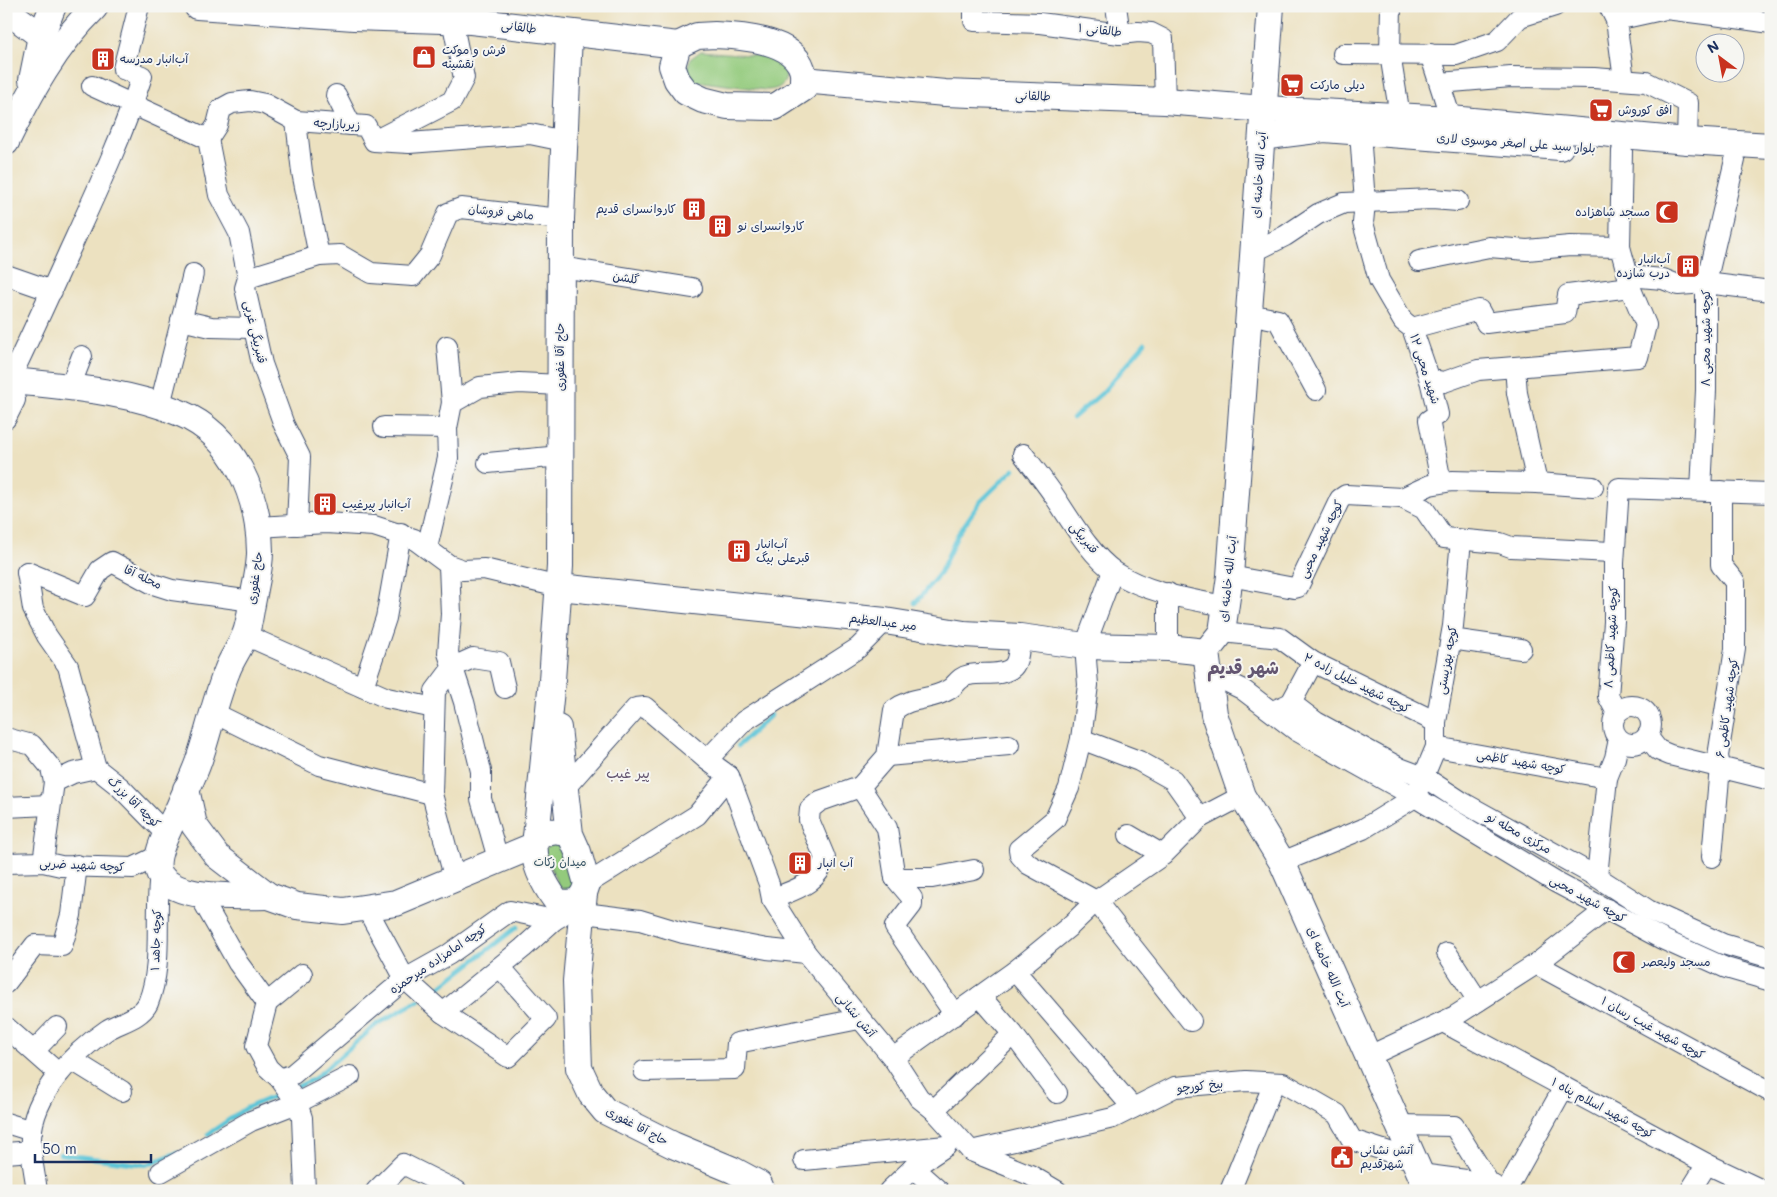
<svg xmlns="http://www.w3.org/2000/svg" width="1777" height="1197" viewBox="0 0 1777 1197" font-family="Mali,'Playpen Sans Arabic',sans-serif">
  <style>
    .green { fill: #93ca7c; stroke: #577c6d }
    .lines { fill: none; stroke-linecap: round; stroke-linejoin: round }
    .stream { stroke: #5cc5d8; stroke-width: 4.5 }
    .minor-casing { stroke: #3a4a6d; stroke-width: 22 }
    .major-casing { stroke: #3a4a6d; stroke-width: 28 }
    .minor { stroke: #fff; stroke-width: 20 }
    .major { stroke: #fff; stroke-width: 26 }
    .labels { text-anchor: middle; stroke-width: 4; stroke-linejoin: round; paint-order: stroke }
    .street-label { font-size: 12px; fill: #1b2f5e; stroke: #f6f6f2 }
    .poi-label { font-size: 12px; fill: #1b2f5e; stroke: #f6f6f2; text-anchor: start }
    .park-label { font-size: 12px; fill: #395666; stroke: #f6f6f2 }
    .neighbourhood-label { font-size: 14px; fill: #645671; stroke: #f6f6f2 }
    .district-label { font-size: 18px; font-weight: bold; fill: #645671; stroke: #f6f6f2 }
  </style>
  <rect width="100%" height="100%" fill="#f6f6f2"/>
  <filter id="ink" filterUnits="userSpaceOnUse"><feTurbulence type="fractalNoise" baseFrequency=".02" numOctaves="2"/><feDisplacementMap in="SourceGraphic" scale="10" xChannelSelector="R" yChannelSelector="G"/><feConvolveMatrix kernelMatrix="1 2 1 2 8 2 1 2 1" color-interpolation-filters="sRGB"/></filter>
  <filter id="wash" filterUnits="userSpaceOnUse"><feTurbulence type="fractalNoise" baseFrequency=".0096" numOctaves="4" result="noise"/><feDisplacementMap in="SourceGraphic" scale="20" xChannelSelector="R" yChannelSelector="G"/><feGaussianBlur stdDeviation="1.12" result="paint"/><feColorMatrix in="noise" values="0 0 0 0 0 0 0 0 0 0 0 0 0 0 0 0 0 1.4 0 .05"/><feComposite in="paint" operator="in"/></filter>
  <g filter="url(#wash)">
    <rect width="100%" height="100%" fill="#ece1c0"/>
    <g class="green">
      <path d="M701 51 772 57 783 63C790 79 784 90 766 90L695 81 687 72 690 59Z"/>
      <path d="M553 844H564L578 885 567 892 558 886 544 849Z"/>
    </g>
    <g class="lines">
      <g class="stream">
        <path d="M1073 418 1102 393 1145 343"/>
        <path d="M915 603 940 573 958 534 980 502 1014 469"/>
        <path d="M738 746 771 715"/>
        <path d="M431 994 517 927"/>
        <path d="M294 1088 314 1079 376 1025 419 1000"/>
        <path d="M208 1134 246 1108 284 1092"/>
        <path d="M60 1154 146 1165 176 1153"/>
      </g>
    </g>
  </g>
  <g filter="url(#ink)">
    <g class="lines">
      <g class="minor-casing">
        <g id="minor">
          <path d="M974 6V21L1040 23 1120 34 1138 32 1151 33 1163 39 1165 101"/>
          <path d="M1116 6 1120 34"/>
          <path d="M1391 6 1390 54 1400 116"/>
          <path d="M1609 6 1616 20 1624 80"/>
          <path d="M1730 6 1729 17 1771 23"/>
          <path d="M1616 20 1666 9 1729 17"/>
          <path d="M1343 54 1456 55 1497 41 1520 17 1555 6"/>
          <path d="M1430 54 1451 119"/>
          <path d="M1440 83 1511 77 1594 78 1646 82 1688 103 1687 141"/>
          <path d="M92 86 208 139 217 125 221 109 232 103 250 101 265 104 296 121 366 126 374 141 409 143 530 134 564 141"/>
          <path d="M336 95 351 125"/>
          <path d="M296 121 302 172 319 256"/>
          <path d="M1360 132 1365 203 1363 223 1379 280 1403 321 1412 328 1430 380 1438 414 1429 420 1441 482"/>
          <path d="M208 139 219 195 239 233 248 278 245 288 262 364 284 425 300 457 297 525"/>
          <path d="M376 140 452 101 464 78 452 20"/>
          <path d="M1620 247 1622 151"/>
          <path d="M1253 252 1285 236 1318 214 1344 203 1432 199 1458 201"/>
          <path d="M1419 261 1489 247 1527 250 1570 246 1620 247 1628 276 1663 279 1678 285 1706 283 1771 291"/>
          <path d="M561 267 692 288"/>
          <path d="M6 275 52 291"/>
          <path d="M248 278 319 256 340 255 371 273 413 276 430 255 448 213 461 208 561 219"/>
          <path d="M1249 314 1278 320 1316 390"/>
          <path d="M181 320 211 327 252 328"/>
          <path d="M1412 328 1479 310 1486 323 1565 313 1568 295 1630 287"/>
          <path d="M447 346 452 403"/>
          <path d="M1515 367 1517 393 1537 483"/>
          <path d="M1430 380 1444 382 1478 370 1638 357 1646 325 1630 287 1628 276"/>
          <path d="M70 387 82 356"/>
          <path d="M160 405 193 274"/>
          <path d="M6 418 15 400 9 381C29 340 48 298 67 256 94 197 122 138 142 76L123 69 139 6"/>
          <path d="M384 427 447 428"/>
          <path d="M1023 454C1033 467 1044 481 1053 494 1070 519 1090 555 1115 572 1147 593 1188 599 1225 606"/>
          <path d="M488 463 560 456"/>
          <path d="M1701 490 1706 390V283L1735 160"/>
          <path d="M1402 498 1424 509 1444 538 1500 543 1511 547 1611 552 1614 558V622L1608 696 1617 713"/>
          <path d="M258 527 326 523 374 526 414 539 449 565 463 570 484 569 559 587"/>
          <path d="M427 548 448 458 447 428 452 403 480 387 519 383 560 385"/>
          <path d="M1614 563 1619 488 1771 493"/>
          <path d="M449 565 451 614 448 653 464 702 481 771V799L498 859"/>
          <path d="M1113 571 1085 646 1088 685 1081 739 1069 788 1055 819 1019 849 1020 855 1028 864 1096 901 1191 1021"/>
          <path d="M27 572 85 596 100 570 112 562 153 584 172 590 252 601"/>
          <path d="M27 572 33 609 47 636 68 666 96 768"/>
          <path d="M1230 576 1294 588 1298 587 1340 499 1346 495 1402 498 1430 485 1452 481 1537 483 1593 487"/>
          <path d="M1168 593V648"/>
          <path d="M1222 632 1280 638 1313 662 1436 722"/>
          <path d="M245 635 387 698 434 708"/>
          <path d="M1451 639 1521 649"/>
          <path d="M1211 674 1242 689 1297 731 1415 797 1557 883 1662 939 1726 968 1771 981"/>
          <path d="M363 687 386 618 401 533"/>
          <path d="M1291 703 1313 662"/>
          <circle cx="1632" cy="725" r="19"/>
          <path d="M1273 711 1291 703 1316 722 1400 768 1424 777 1462 802 1597 877 1648 910 1723 944 1771 958"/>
          <path d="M214 713 319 765 432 794"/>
          <path d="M1647 736 1658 750 1670 755 1771 780"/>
          <path d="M6 738 32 745 51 768 54 782 73 773 96 768 120 787 167 835"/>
          <path d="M1081 739 1139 761 1173 780 1200 818"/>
          <path d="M1436 747 1607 778"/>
          <path d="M887 756 1009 745"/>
          <path d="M729 776 769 884 772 899 806 953 893 1058 919 1098 934 1110 971 1151 1030 1175 1057 1191"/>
          <path d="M564 789 636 708 645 707 707 760"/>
          <path d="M6 807 49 805"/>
          <path d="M1129 835 1163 855"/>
          <path d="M1712 857 1720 767 1718 756 1735 649V582L1721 565V491"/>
          <path d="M43 862 54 782"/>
          <path d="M1282 862 1363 829 1415 797 1436 747V722L1453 626 1461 540"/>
          <path d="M6 863 43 862 61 866 133 868 156 857"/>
          <path d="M1597 877 1607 778 1615 758 1619 739"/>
          <path d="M895 878H932L974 870"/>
          <path d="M455 880 432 794 435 691 453 667 473 658 499 662 505 688"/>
          <path d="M587 884 697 815 729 776 707 760 744 721 858 648 885 621"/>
          <path d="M199 894 238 963 267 1003 256 1046 268 1068 280 1079 297 1103 302 1118 305 1191"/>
          <path d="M772 899C796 889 817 885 825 858L809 820 810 809 820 801 860 787"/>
          <path d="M367 909 405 979 443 1013 523 948 554 920"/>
          <path d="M584 913 640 920 683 933 767 949 806 953"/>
          <path d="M1447 953 1478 1001"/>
          <path d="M1536 964 1771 1092"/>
          <path d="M1015 971 1133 1108"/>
          <path d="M6 983 35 945 62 946 71 915 77 865"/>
          <path d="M980 996 1013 1034 1057 1093"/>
          <path d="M267 1003 302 974"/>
          <path d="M443 1013 508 1057 546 1019 500 967"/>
          <path d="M955 1015 895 927 912 905V898L895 878 887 828 860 787 887 756 894 710C912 696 930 701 948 690 956 686 958 677 969 675 982 672 1003 677 1013 667 1019 661 1019 645 1020 637"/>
          <path d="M1443 1022 1707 1164 1764 1191"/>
          <path d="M6 1027 58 1073"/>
          <path d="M34 1051 57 1027"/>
          <path d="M1367 1057 1455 1016 1536 964 1607 909"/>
          <path d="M893 1058 1015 971 1070 926 1096 901 1163 855 1200 818 1242 796"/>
          <path d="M72 1060 122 1091"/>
          <path d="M644 1071 735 1069 737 1043 859 1019"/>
          <path d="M280 1079 293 1074 405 979 448 955 510 911 554 920 561 916"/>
          <path d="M934 1110 1013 1034"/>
          <path d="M6 1123 32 1131"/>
          <path d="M1398 1125 1454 1126 1489 1183"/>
          <path d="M971 1151 1113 1118 1175 1087 1246 1081 1283 1083 1337 1114 1352 1140 1414 1160"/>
          <path d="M6 1153 32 1151"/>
          <path d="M804 1160 946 1146"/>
          <path d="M161 1172 251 1121 297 1103 350 1076"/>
          <path d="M1420 1174 1489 1183 1496 1187"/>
          <path d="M37 1191C35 1174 30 1155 31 1138 33 1094 73 1053 107 1030 120 1022 141 1018 148 1003 164 964 154 916 160 875"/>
          <path d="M376 1191 403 1164 457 1191"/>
          <path d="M889 1191 913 1168"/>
          <path d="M939 1191 913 1168 943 1148"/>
          <path d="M1230 1191 1274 1083"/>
          <path d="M1506 1191 1564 1087"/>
          <path d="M1690 1191 1707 1164"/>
        </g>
      </g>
      <g class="major-casing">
        <g id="major">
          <path d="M197 6 354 17 471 21 678 45"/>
          <path d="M1271 6 1230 576 1222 632 1206 652 1214 714 1242 796 1282 862 1428 1191"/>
          <path d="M6 10 41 36"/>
          <path d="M715 35C740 36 792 39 802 69 804 75 803 82 804 88L775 107 727 106 703 100 686 92 677 80 672 66 678 45 697 36Z"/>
          <path d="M32 80 41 36 53 6"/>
          <path d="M803 80 945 93 1165 101 1264 109 1451 119 1687 141 1771 146"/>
          <path d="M1262 137 1324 129 1560 147"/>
          <path d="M6 142C30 93 55 46 94 8"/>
          <path d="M6 380C64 387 126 390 180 413 235 436 259 496 260 552 260 569 255 587 252 604 250 614 249 626 245 635 240 648 231 659 227 671 215 700 209 731 199 760 194 775 186 790 180 805 173 822 149 859 161 876 179 901 241 896 269 896"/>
          <path d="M559 587 885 621 964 634 1020 637 1085 646 1168 648 1206 652"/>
          <path d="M558 728 570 834 578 852 587 884 584 893 578 901 568 903 557 902C544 884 530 860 536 837 549 831 556 830 570 834"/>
          <path d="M186 789 194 825 217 856 269 896 297 906 343 911 396 903 533 846"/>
          <path d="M536 837 552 680 560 566 561 219 569 34"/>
          <path d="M584 893 576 981 579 1068 591 1094 605 1111 673 1145 733 1170 759 1184 762 1191"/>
        </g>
      </g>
      <use href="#minor" class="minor"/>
      <use href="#major" class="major"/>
    </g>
  </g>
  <defs>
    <g id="shop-square" transform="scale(1.25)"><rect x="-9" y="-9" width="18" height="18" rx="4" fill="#c8321e" stroke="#f6f6f2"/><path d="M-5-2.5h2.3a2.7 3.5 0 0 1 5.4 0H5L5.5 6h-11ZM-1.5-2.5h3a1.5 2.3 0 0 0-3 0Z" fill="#fff"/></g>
    <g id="building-square" transform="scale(1.25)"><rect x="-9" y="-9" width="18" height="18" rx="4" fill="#c8321e" stroke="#f6f6f2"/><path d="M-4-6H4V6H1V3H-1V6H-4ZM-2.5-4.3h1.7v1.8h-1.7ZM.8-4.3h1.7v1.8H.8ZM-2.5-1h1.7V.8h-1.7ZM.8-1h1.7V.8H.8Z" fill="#fff"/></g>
    <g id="supermarket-square" transform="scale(1.25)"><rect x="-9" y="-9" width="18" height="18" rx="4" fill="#c8321e" stroke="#f6f6f2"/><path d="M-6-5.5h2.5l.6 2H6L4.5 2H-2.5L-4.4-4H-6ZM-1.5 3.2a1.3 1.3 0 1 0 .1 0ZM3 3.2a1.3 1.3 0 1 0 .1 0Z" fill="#fff"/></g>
    <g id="mosque-square" transform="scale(1.25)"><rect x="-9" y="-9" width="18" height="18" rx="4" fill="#c8321e" stroke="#f6f6f2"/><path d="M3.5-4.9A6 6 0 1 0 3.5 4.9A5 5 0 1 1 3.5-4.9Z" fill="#fff"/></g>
    <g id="civic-square" transform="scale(1.25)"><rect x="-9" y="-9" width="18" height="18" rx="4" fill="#c8321e" stroke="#f6f6f2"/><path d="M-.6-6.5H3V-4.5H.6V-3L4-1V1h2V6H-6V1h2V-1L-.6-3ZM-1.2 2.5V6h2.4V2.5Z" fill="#fff"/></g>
  </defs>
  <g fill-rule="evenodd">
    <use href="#shop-square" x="424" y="57"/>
    <use href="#building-square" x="103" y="59"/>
    <use href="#supermarket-square" x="1292" y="85"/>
    <use href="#supermarket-square" x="1601" y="110"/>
    <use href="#building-square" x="694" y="209"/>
    <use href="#mosque-square" x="1667" y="212"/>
    <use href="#building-square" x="720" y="226"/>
    <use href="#building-square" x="1688" y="266"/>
    <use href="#building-square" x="325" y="504"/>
    <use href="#building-square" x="739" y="551"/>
    <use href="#building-square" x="800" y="863"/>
    <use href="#mosque-square" x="1624" y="962"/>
    <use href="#civic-square" x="1342" y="1157"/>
  </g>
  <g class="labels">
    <g class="street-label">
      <text transform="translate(519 27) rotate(7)" y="4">طالقانی</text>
      <text transform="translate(1100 30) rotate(6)" y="4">طالقانی ۱</text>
      <text transform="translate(1033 96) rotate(2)" y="4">طالقانی</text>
      <text transform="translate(337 124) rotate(3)" y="4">زیربازارچه</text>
      <text transform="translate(1516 143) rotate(4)" y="4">بلوار سید علی اصغر موسوی لاری</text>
      <text transform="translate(1259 175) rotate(-86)" y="4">آیت الله خامنه ای</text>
      <text transform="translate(501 212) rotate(6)" y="4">ماهی فروشان</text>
      <text transform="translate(626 278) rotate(9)" y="4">گلشن</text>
      <text transform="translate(255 332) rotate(77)" y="4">قنبربیگی غربی</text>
      <text transform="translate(1706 338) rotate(-90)" y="4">کوچه شهید محبی ۸</text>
      <text transform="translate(560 357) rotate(-90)" y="4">حاج آقا غفوری</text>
      <text transform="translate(1425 369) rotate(72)" y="4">شهید محبی ۱۲</text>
      <text transform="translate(1084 538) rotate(50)" y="4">قنبربیگی</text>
      <text transform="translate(1321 539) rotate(-64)" y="4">کوچه شهید محبی</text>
      <text transform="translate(143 577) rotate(25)" y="4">محله آقا</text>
      <text transform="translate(255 578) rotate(-82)" y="4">حاج غفوری</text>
      <text transform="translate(1228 579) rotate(-84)" y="4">آیت الله خامنه ای</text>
      <text transform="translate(883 622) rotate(7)" y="4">میر عبدالعظیم</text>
      <text transform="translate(1611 637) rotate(-87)" y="4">کوچه شهید کاظمی ۸</text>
      <text transform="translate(1447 660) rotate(-80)" y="4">کوچه بهزیستی</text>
      <text transform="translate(1357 683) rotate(27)" y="4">کوچه شهید خلیل زاده ۲</text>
      <text transform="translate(1727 708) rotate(-82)" y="4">کوچه شهید کاظمی ۶</text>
      <text transform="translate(1521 762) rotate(10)" y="4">کوچه شهید کاظمی</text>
      <text transform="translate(134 802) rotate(44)" y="4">کوچه آقا بزرگ</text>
      <text transform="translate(1519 833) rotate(29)" y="4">مرکزی محله نو</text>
      <text transform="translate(82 865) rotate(3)" y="4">کوچه شهید ضربی</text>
      <text transform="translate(1588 899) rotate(29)" y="4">کوچه شهید محبی</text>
      <text transform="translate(156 940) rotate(-88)" y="4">کوچه جاهد ۱</text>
      <text transform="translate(438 959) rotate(-34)" y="4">کوچه امامزاده میرحمزه</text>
      <text transform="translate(1328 967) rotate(66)" y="4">آیت الله خامنه ای</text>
      <text transform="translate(856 1015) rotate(50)" y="4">آتش نشانی</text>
      <text transform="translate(1653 1028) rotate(29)" y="4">کوچه شهید غیب رسان ۱</text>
      <text transform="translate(1200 1086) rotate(-6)" y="4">بیخ کورچو</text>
      <text transform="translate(1603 1108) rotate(28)" y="4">کوچه شهید اسلام پناه ۱</text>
      <text transform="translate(637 1126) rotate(28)" y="4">حاج آقا غفوری</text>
    </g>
    <g class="poi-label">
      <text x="442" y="54">فرش و موکت<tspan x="442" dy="14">نقشینه</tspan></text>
      <text x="120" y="63">آب‌انبار مدرسه</text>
      <text x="1310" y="89">دیلی مارکت</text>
      <text x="1618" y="114">افق کوروش</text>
      <text x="676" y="213" text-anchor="end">کاروانسرای قدیم</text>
      <text x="1650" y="216" text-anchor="end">مسجد شاهزاده</text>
      <text x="738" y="230">کاروانسرای نو</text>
      <text x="1670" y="263" text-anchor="end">آب‌انبار<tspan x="1670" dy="14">درب شازده</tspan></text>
      <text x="342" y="508">آب‌انبار پیرغیب</text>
      <text x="756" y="548">آب‌انبار<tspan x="756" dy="14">قبرعلی بیگ</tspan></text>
      <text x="818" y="867">آب انبار</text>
      <text x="1642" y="966">مسجد ولیعصر</text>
      <text x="1360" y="1154">آتش نشانی<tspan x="1360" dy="14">شهرقدیم</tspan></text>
    </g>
    <g class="park-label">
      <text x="560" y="866">میدان زکات</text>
    </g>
    <g class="neighbourhood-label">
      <text x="628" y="778">پیر غیب</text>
    </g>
    <g class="district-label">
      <text x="1243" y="674">شهر قدیم</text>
    </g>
  </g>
  <rect width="1777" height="1197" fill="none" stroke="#f6f6f2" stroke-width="25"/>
  <g transform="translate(1720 58) rotate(328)"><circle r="24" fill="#f6f6f2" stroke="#9ea6b7"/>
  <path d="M0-4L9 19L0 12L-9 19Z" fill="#c8321e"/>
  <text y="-8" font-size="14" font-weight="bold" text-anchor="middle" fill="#1b2f5e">N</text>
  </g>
  <path d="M35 1154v8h116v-8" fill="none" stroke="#1b2f5e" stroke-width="2.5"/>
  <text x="42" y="1154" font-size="15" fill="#1b2f5e" stroke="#f6f6f2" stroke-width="4" paint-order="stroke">50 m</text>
</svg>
